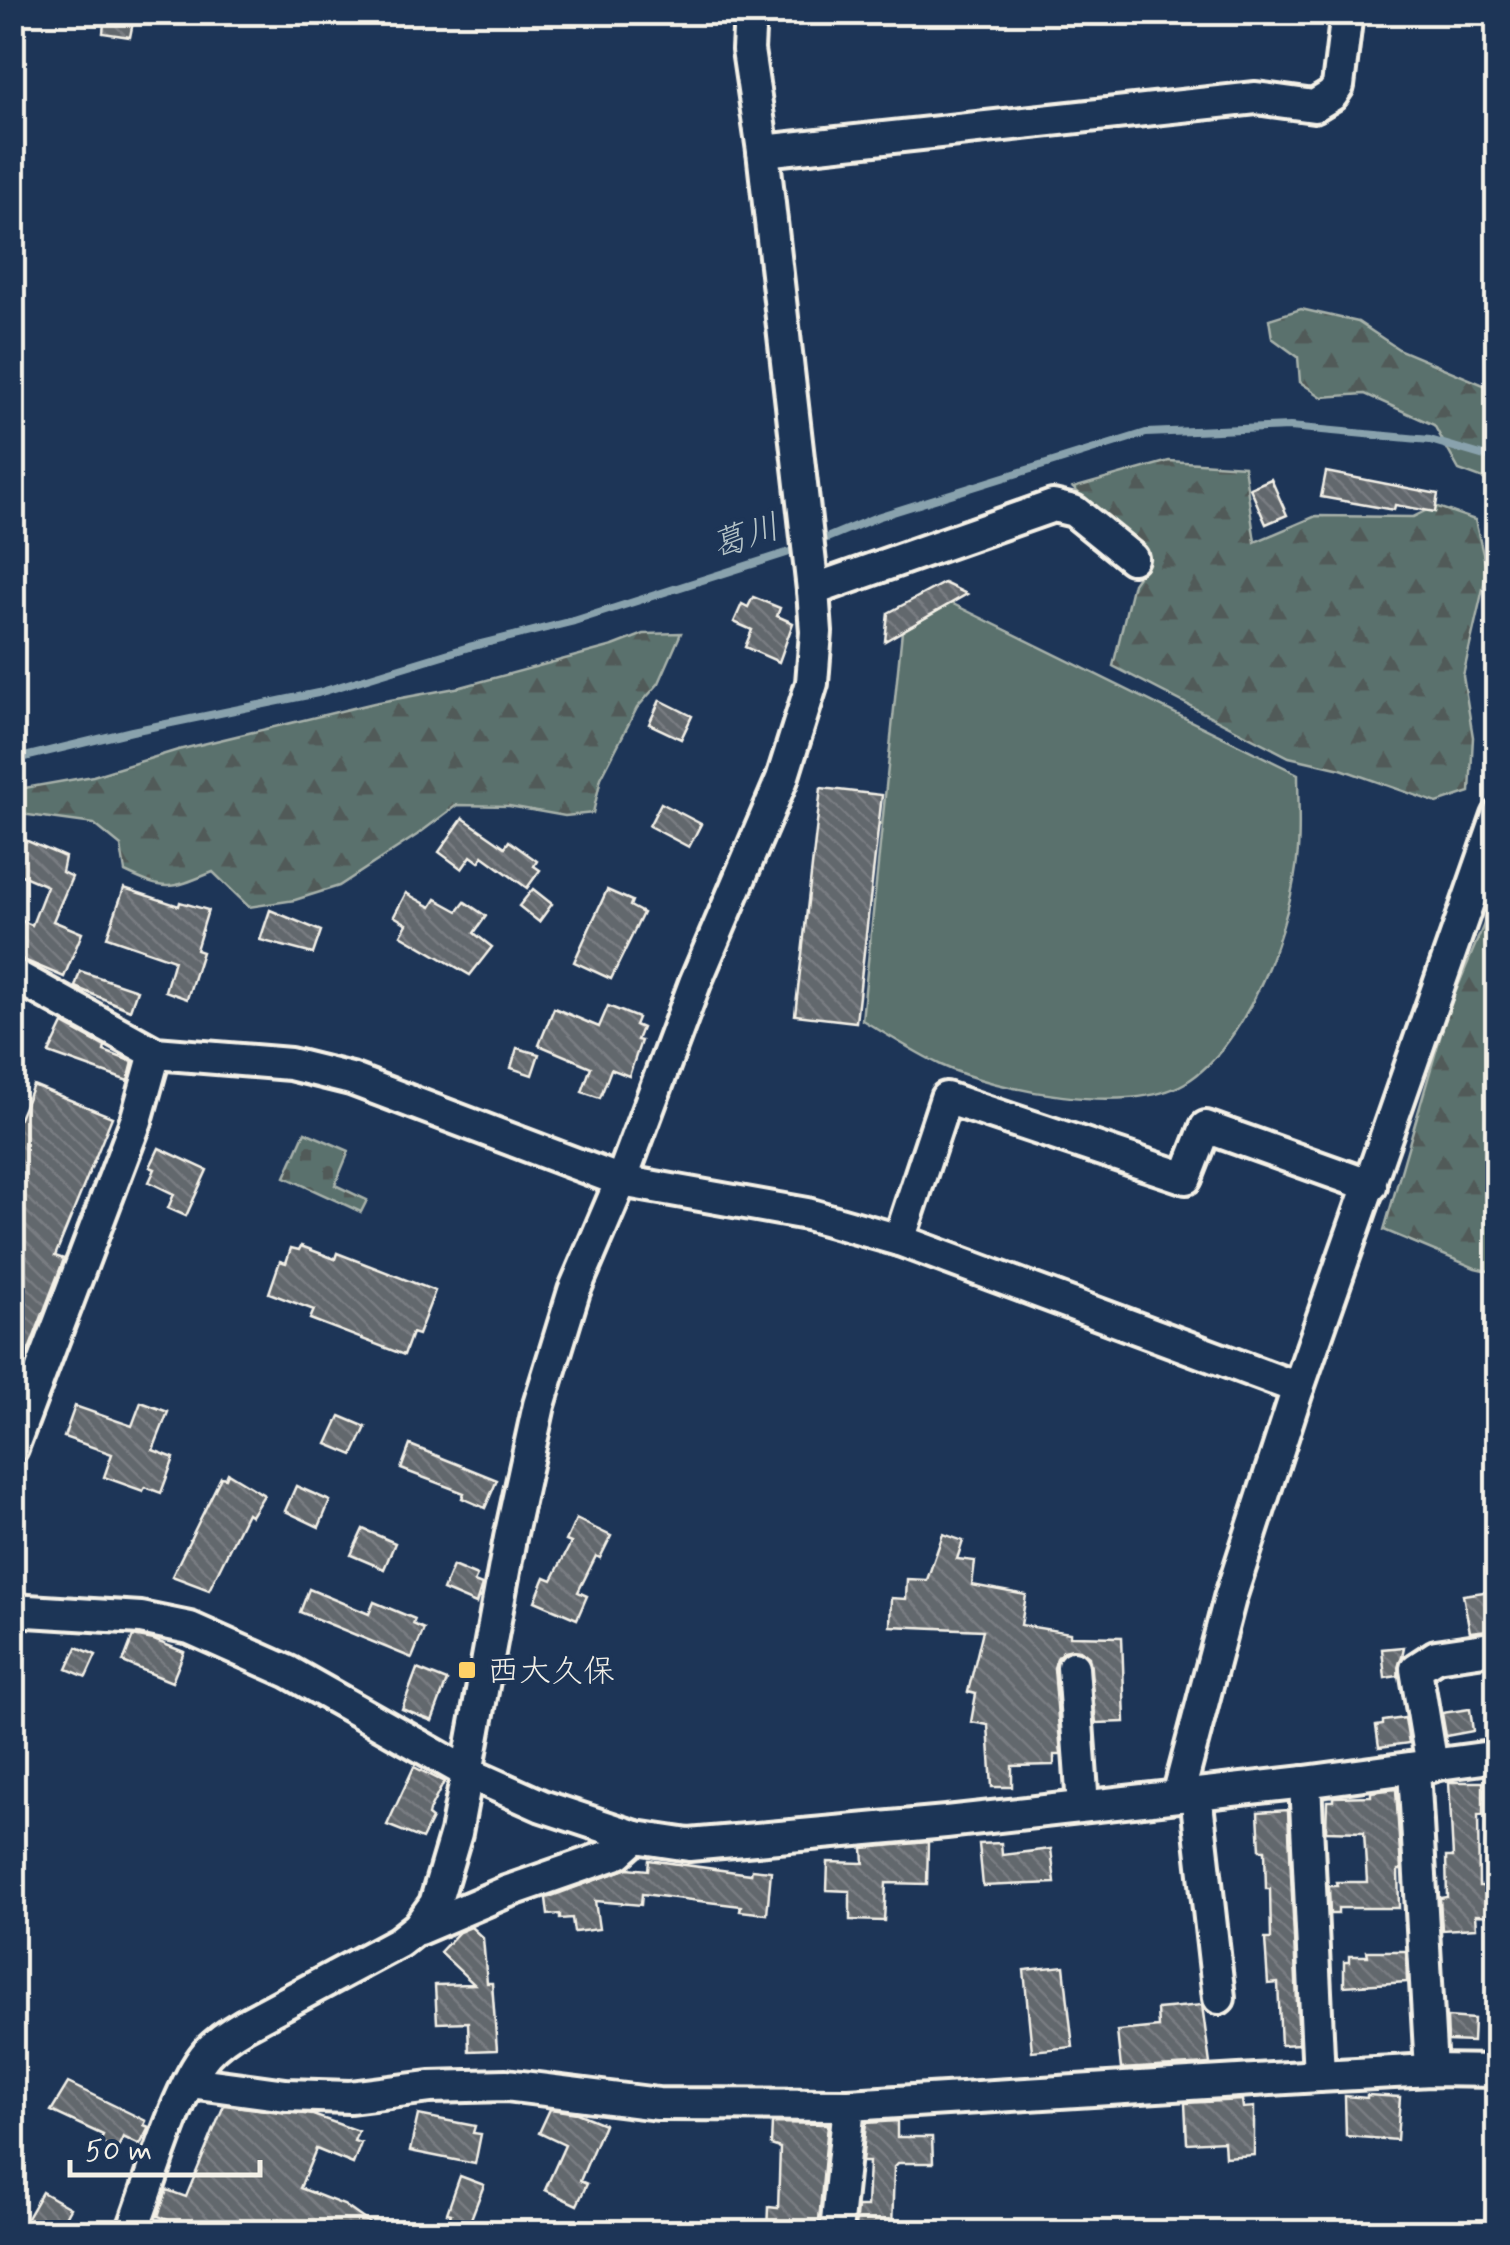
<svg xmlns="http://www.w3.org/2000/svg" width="1510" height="2245" viewBox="0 0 1510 2245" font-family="Mynerve,'Klee One',sans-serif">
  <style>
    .green { fill: #5a716d; stroke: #a7b1aa; stroke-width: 2.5 }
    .forest { fill: url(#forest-firs); stroke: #a7b1aa; stroke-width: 2.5 }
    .cemetery { fill: url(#cemetery-stones); stroke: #a7b1aa; stroke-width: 2.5 }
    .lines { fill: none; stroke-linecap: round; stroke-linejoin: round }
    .stream { stroke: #89a2ad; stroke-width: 8 }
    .building { fill: url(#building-back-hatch); stroke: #f4f1e8; stroke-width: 2.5 }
    .minor-casing { stroke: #f4f1e8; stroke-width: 38 }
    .minor { stroke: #1d3557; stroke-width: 30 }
    .poi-dot { fill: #ffd166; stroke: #1d3557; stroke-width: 4 }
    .labels { text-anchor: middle; stroke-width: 8; stroke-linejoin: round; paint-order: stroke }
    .poi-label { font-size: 32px; fill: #f4f1e8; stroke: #1d3557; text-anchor: start }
    .water-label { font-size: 35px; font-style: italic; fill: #b5c3c6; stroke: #1d3557 }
  </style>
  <defs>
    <pattern id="forest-firs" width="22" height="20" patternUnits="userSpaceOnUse" patternTransform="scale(2.5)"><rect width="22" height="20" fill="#5a716d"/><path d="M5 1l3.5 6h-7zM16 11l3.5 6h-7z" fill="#515a58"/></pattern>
    <pattern id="cemetery-stones" width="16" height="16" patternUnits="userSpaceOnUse" patternTransform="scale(2.5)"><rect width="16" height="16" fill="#5a716d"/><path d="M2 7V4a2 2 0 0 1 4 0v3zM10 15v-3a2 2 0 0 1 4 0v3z" fill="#515a58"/></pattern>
    <pattern id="building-back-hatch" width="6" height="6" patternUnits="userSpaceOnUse" patternTransform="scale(2.5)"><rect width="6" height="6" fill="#62676d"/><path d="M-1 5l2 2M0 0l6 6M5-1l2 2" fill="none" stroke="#797d82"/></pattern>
  </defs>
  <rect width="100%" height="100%" fill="#1d3557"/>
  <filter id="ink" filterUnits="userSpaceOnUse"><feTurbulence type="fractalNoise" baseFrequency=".01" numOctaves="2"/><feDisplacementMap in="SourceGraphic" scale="20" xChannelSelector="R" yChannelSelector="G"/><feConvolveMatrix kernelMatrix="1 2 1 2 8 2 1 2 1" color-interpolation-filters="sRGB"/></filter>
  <g filter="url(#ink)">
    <path class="green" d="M951 603 1298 774C1298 799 1300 825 1298 850 1293 920 1248 1046 1185 1083 1129 1116 997 1091 941 1065 914 1052 888 1035 862 1020L902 631Z"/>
    <g class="forest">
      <path d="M1301 309 1358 322 1400 350 1486 386H1497V484L1459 470 1434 425 1365 394 1322 397 1300 382 1298 357 1272 338 1269 319Z"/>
      <path d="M1169 461 1244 466 1255 542 1316 516 1413 517 1435 506 1475 520 1487 571 1463 676 1473 737 1470 792 1437 803 1341 769 1289 757 1113 666 1133 583 1150 559 1073 488Z"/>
      <path d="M681 633 659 683 637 708 620 741 601 778 593 813 565 816 509 806 457 805 417 835 339 886 295 900 249 907 213 872C171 889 167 892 125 872L121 846 94 824 13 813V790L93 776 178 750 374 703 461 687 613 646 644 634Z"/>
      <path d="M1497 893 1498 1273H1497L1475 1268 1384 1230 1448 1010Z"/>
    </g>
    <path class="cemetery" d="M305 1132 349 1151 335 1185 367 1200 361 1212 285 1177Z"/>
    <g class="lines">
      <g class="stream">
        <path d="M817 542 877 517 1146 433 1290 427 1430 440 1498 460"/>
        <path d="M12 760 132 731 318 693 469 647 574 621 799 549"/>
      </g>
    </g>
    <g class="building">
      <path d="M105 12H132L134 17 130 37 103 33Z"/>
      <path d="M1326 472 1438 494 1435 512 1395 505 1394 510 1321 497Z"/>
      <path d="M1271 479 1287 515 1266 524 1250 488Z"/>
      <path d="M944 583 967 594 885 641 888 613Z"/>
      <path d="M753 597 780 608 777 616 793 623 779 662 745 647 752 630 734 622 742 604 748 607Z"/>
      <path d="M660 700 692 716 681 739 649 724Z"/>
      <path d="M821 788 882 795 856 1022 795 1015Z"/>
      <path d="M661 803 701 824 689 847 649 826Z"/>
      <path d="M463 818 505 847 509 841 537 861 534 866 540 870 527 888 483 856 479 862 471 856 462 869 439 852Z"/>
      <path d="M25 840 65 857 62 872 72 877 53 921 82 933 64 977 12 955V917L32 925 47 886 12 871V841L23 845Z"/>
      <path d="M124 888 179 906 180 902 208 910 196 950 202 952 187 999 165 991 174 960 107 937Z"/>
      <path d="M533 889 552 904 539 922 519 906Z"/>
      <path d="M607 890 632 901 630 906 643 913 611 979 574 962Z"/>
      <path d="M406 893 431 907 436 899 458 911 465 902 486 916 474 933 492 947 470 975 401 935 407 924 394 916Z"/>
      <path d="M270 910 321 931 313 954 260 940Z"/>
      <path d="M80 971 137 990 130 1010 75 987Z"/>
      <path d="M608 1006 638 1018 635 1025 642 1028 637 1040 641 1041 629 1076 611 1069 600 1098 582 1092 591 1067 539 1045 554 1008 599 1027Z"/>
      <path d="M63 1024 105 1047 104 1051 133 1062 128 1081 49 1053Z"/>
      <path d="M517 1048 539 1054 532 1075 511 1068Z"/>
      <path d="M33 1085 112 1117 55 1256 64 1259 12 1394V1135Z"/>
      <path d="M159 1148 207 1170 186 1216 168 1208 174 1194 149 1182 155 1169 150 1167Z"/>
      <path d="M301 1246 335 1259 337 1253 435 1291 418 1335 412 1333 404 1355 310 1319 314 1310 269 1293 280 1261 286 1263 291 1248 299 1250Z"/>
      <path d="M141 1402 168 1412 153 1450 174 1458 161 1493 145 1487 143 1491 104 1477 112 1454 64 1437 75 1406 132 1426Z"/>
      <path d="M340 1416 366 1427 353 1455 327 1444Z"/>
      <path d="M410 1445 497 1480 485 1508 462 1498 464 1493 401 1469Z"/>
      <path d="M228 1473 264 1495 251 1516 247 1513 209 1590 172 1576 221 1477 226 1478Z"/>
      <path d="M296 1486 330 1501 319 1527 285 1511Z"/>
      <path d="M576 1519 611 1536 600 1558 596 1556 578 1592 587 1596 577 1619 535 1601 545 1577 552 1580 571 1543 566 1541Z"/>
      <path d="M363 1529 395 1543 384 1569 351 1555Z"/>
      <path d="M943 1534 963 1541 957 1559 975 1561 972 1585 1026 1595 1021 1625 1070 1633V1636L1122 1637 1125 1722 1096 1723 1089 1657 1080 1650 1063 1651 1057 1658 1054 1668 1061 1755H1054V1765L1012 1766V1787H992L988 1725 971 1722 976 1694 968 1692 983 1630 890 1626 891 1598 906 1599 907 1579 927 1580Z"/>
      <path d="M453 1566 477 1576 474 1582 482 1585 476 1604 443 1590Z"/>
      <path d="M309 1589 369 1614 374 1602 415 1619 413 1624 424 1629 412 1658 300 1612Z"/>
      <path d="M1498 1590V1629L1470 1632 1463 1595Z"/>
      <path d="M133 1636 154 1640 184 1652 172 1682 123 1662Z"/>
      <path d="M77 1647 96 1655 86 1677 67 1669Z"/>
      <path d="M1404 1647 1398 1676 1385 1678 1382 1649Z"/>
      <path d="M417 1669 447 1681 432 1721 402 1709Z"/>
      <path d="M1470 1709 1473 1731 1446 1736 1442 1713Z"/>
      <path d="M1405 1718 1409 1743 1379 1747 1376 1726 1383 1725V1721Z"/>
      <path d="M414 1767 444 1782 429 1811 428 1816 432 1819 422 1839 387 1825Z"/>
      <path d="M1449 1782H1483V1815H1478L1479 1886H1498V1916L1475 1915 1476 1928 1442 1930 1440 1898 1447 1897 1446 1857H1453Z"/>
      <path d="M1396 1789 1401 1870H1398L1399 1908H1338V1914H1330L1329 1886H1337L1336 1882H1367L1364 1832 1326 1831 1327 1801H1333V1797L1371 1796V1792Z"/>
      <path d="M1288 1810 1299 2044 1281 2045 1278 1983 1268 1984 1265 1939H1271L1270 1889H1266L1265 1850H1260L1258 1812Z"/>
      <path d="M928 1842 927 1884 886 1883 884 1921 850 1920V1891L827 1890 828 1862 864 1863 863 1848Z"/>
      <path d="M1001 1843 1002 1855 1051 1849 1055 1883 983 1886 979 1844Z"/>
      <path d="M649 1860 751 1874 752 1869 771 1871 767 1914 740 1911 741 1906 642 1894 641 1905 595 1901 599 1929 574 1932 572 1918 560 1919V1914L548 1915 546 1898 628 1868 648 1870Z"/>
      <path d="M471 1927 483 1938 487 1983H492L497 2050 469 2051 468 2022 437 2023 435 1985 474 1984 440 1952 459 1932Z"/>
      <path d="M1367 1951H1406L1407 1982 1344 1986V1962H1349V1956H1368Z"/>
      <path d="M1064 1966 1073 2047 1032 2051 1024 1970Z"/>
      <path d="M1202 2005 1210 2064 1121 2069 1117 2031 1158 2027 1157 2009Z"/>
      <path d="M1447 2017 1474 2019 1473 2042 1448 2041Z"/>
      <path d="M68 2083 146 2121 144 2125 149 2127 140 2145 123 2137 117 2150 100 2142 103 2135 51 2111Z"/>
      <path d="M1367 2095 1400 2097 1397 2140 1346 2136 1345 2096 1367 2098Z"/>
      <path d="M1242 2100 1243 2108 1254 2107V2155L1225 2157 1224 2141 1187 2143 1185 2103Z"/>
      <path d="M224 2105 313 2115 358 2131 354 2141 361 2143 353 2164 316 2149 300 2188 344 2205 382 2232H312L279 2220 275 2228 248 2222 244 2232H195L158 2216 167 2190 186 2197Z"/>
      <path d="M550 2109 577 2113 604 2124 580 2181 587 2184 577 2205 545 2190 565 2145 539 2133Z"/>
      <path d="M418 2115 475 2126 473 2133 481 2134 475 2164 410 2151Z"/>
      <path d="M897 2121V2137H932L933 2163H898L894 2167 892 2230 855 2228 857 2207H867L869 2162H862L866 2123Z"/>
      <path d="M772 2123 828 2124 818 2232H767L768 2207 778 2208 780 2148 771 2145Z"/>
      <path d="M460 2176 484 2185 466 2232 447 2225 451 2214 447 2213Z"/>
      <path d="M42 2192 70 2208 57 2232H19Z"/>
    </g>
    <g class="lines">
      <g class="minor-casing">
        <g id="minor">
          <path d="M763 151 1256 98 1314 106 1332 95 1338 86 1347 12"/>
          <path d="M813 590 1053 506 1074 511 1132 558"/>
          <path d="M12 974 155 1053 290 1064 351 1079 621 1181 807 1214 899 1240 1298 1388"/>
          <path d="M899 1240 946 1098 1186 1178 1206 1127 1371 1186"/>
          <path d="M12 1448 136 1121 155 1053"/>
          <path d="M12 1610 141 1618 190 1628 289 1672 466 1772 542 1806 636 1837 689 1845 946 1822 1305 1782 1498 1756"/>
          <path d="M1073 1667 1083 1806"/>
          <path d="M1432 1766 1416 1669 1436 1656 1498 1647"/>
          <path d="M1414 1769 1431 2070"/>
          <path d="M1305 1782 1319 2076 1431 2070 1498 2071"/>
          <path d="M1196 1794 1219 1998"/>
          <path d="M1178 1796 1230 1598 1298 1388 1498 816"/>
          <path d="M419 1929 506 1892 618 1853 636 1837"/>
          <path d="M190 2082 286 2095 350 2097 430 2087 506 2085 658 2104 849 2105"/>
          <path d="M132 2232C150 2186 177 2088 207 2053 218 2041 230 2033 244 2025L399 1942 418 1927 435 1904 456 1833 510 1538 539 1405 574 1291 621 1181 695 983 782 779 812 683 816 632 813 590 763 151 748 50 750 12"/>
          <path d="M836 2232 849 2105 1319 2076"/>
        </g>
      </g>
      <use href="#minor" class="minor"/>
    </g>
  </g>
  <rect class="poi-dot" x="457" y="1660" width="20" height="20" rx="5"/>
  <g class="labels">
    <g class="poi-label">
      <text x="487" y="1681">西大久保</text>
    </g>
    <g class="water-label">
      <text transform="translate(745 535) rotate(-18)" y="12">葛川</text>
    </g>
  </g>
  <rect width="1510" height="2245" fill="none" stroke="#1d3557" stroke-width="50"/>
  <rect x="25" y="25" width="1460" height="2195" fill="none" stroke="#f4f1e8" stroke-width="4" filter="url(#ink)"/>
  <path d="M70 2160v15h190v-15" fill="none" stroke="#f4f1e8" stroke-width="5"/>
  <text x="85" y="2160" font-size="30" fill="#f4f1e8" stroke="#1d3557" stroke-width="8" paint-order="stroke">50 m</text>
</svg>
